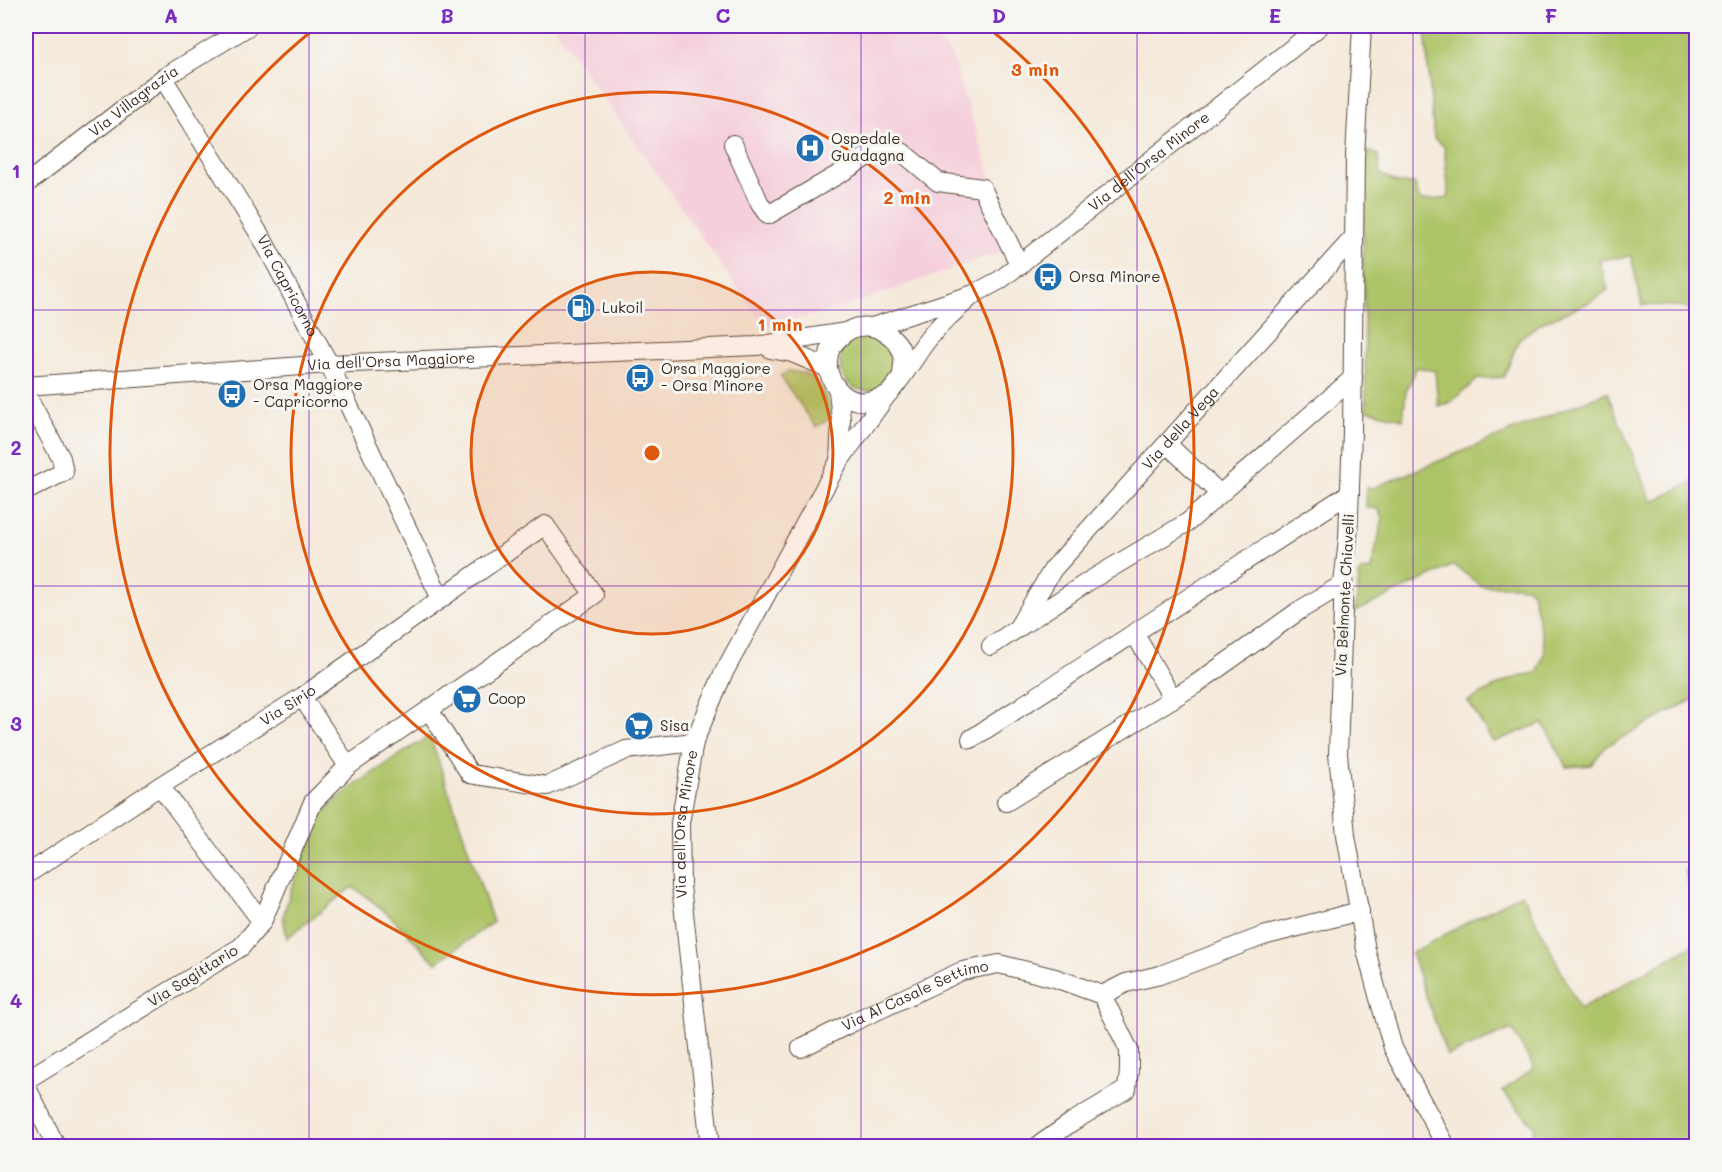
<svg xmlns="http://www.w3.org/2000/svg" width="1722" height="1172" viewBox="0 0 1722 1172" font-family="Mali,sans-serif">
  <style>
    .built { fill: #f5cfdb }
    .green { fill: #aec468; stroke: #747743; stroke-width: 1.5 }
    .lines { fill: none; stroke-linecap: round; stroke-linejoin: round }
    .minor-casing { stroke: #57473a; stroke-width: 20 }
    .minor { stroke: #fff; stroke-width: 18 }
    .grid { fill: none; stroke: #7b2cbf; stroke-width: 1.5; stroke-opacity: 0.55 }
    .ring { fill: none; stroke: #df570d; stroke-width: 3 }
    .labels { text-anchor: middle; stroke-width: 6; stroke-linejoin: round; paint-order: stroke }
    .street-label { font-size: 15px; fill: #3b2a1e; stroke: #f6f6f2 }
    .poi-label { font-size: 15px; fill: #3b2a1e; stroke: #f6f6f2; text-anchor: start }
    .centre { fill: #df570d; stroke: #f6f6f2; stroke-width: 3 }
    .ring-label { font-size: 18px; text-anchor: middle; font-weight: bold; fill: #df570d; stroke: #f6f6f2; stroke-width: 6; stroke-linejoin: round; paint-order: stroke }
    .neatline { fill: none; stroke: #7b2cbf; stroke-width: 2 }
    .grid-label { font-size: 20px; text-anchor: middle; font-weight: bold; fill: #7b2cbf }
  </style>
  <rect width="100%" height="100%" fill="#f6f6f2"/>
  <filter id="ink" filterUnits="userSpaceOnUse"><feTurbulence type="fractalNoise" baseFrequency=".0167" numOctaves="2"/><feDisplacementMap in="SourceGraphic" scale="12" xChannelSelector="R" yChannelSelector="G"/><feConvolveMatrix kernelMatrix="1 2 1 2 8 2 1 2 1" color-interpolation-filters="sRGB"/></filter>
  <filter id="wash" filterUnits="userSpaceOnUse"><feTurbulence type="fractalNoise" baseFrequency=".008" numOctaves="4" result="noise"/><feDisplacementMap in="SourceGraphic" scale="24" xChannelSelector="R" yChannelSelector="G"/><feGaussianBlur stdDeviation="1.35" result="paint"/><feColorMatrix in="noise" values="0 0 0 0 0 0 0 0 0 0 0 0 0 0 0 0 0 1.4 0 .05"/><feComposite in="paint" operator="in"/></filter>
  <g filter="url(#wash)">
    <rect width="100%" height="100%" fill="#f5e9da"/>
    <path class="built" d="M553 26H930L935 37 951 54 1012 242 1001 252 832 311 764 326Z"/>
    <g class="green">
      <path d="M1381 26H1696V310L1674 306 1642 305 1631 256 1599 260 1608 290 1590 302 1541 323 1519 339 1504 377 1478 379 1451 402 1438 406 1435 371 1417 367 1406 391 1403 419 1366 410 1363 260 1365 151 1378 154 1380 174 1397 183 1415 184 1420 201 1449 198 1444 146 1434 139 1425 28 1381 29Z"/>
      <circle cx="867" cy="364" r="27"/>
      <path d="M788 371C794 372 802 372 807 375 820 382 831 405 831 418L816 427 780 376Z"/>
      <path d="M1607 392 1652 502 1696 480V698L1606 746 1591 765 1566 767 1548 731 1542 723 1493 742 1468 701 1508 680 1538 672 1545 650 1532 592 1526 587 1515 586H1481L1454 565 1355 612 1360 571 1371 570 1383 518 1378 509 1366 507V488H1373Z"/>
      <path d="M430 736 493 922 436 963C409 935 385 907 352 887L287 938 283 917 290 893 317 821C330 802 349 790 367 777 388 763 408 749 430 736Z"/>
      <path d="M1696 863V901L1684 871Z"/>
      <path d="M1522 893 1580 1009 1696 943V1137L1685 1146H1515L1530 1140 1535 1127 1502 1091 1534 1068 1512 1029 1447 1056 1411 953Z"/>
    </g>
  </g>
  <g filter="url(#ink)">
    <g class="lines">
      <g class="minor-casing">
        <g id="minor">
          <path d="M1362 26 1355 157 1352 433 1348 539 1343 584V609L1338 754 1346 835 1366 950 1378 995 1393 1048 1446 1146"/>
          <path id="s1" d="M163 78 263 240 329 364 441 599"/>
          <path d="M733 144 760 204 768 215 846 170 877 150 902 152 938 182 982 188 1020 266"/>
          <path id="s2" d="M26 184 163 78 249 26"/>
          <path id="s3" d="M872 327 974 294 1000 280 1320 26"/>
          <path d="M846 332C839 338 831 344 829 354 823 378 843 405 868 401 875 400 881 397 887 395"/>
          <path d="M770 349 792 353 828 368"/>
          <path id="s4" d="M26 386 329 364 756 346 846 332C850 330 855 327 859 327 877 324 899 337 903 356 904 362 902 370 902 375"/>
          <path d="M838 391 841 419 839 461"/>
          <path d="M26 394 61 458 64 472 26 491"/>
          <path d="M1167 444 1220 494"/>
          <path id="s5" d="M1017 629 1053 569 1354 237"/>
          <path d="M1134 633 1173 699"/>
          <path d="M991 646 1089 581 1188 522 1353 378"/>
          <path d="M302 697 348 766"/>
          <path d="M429 710 470 774 547 786 626 750 694 742"/>
          <path d="M971 739 1350 493"/>
          <path d="M160 786 262 922"/>
          <path d="M1006 802 1196 684 1300 610 1343 584"/>
          <path id="s6" d="M26 875 160 786 302 697 545 525 594 595 348 766 313 802 262 922 241 947 26 1080"/>
          <path d="M1102 995 1126 983 1160 975 1263 936 1360 911"/>
          <path id="s7" d="M801 1048 853 1022 962 971 999 964 1055 978 1102 995 1129 1050V1071L1127 1089 1072 1122 1038 1146"/>
          <path d="M26 1086 56 1146"/>
          <path id="s8" d="M710 1146 681 886 680 823 694 742 723 674 838 463 887 395C902 381 915 355 929 338 941 322 959 308 974 294"/>
        </g>
      </g>
      <use href="#minor" class="minor"/>
    </g>
  </g>
  <path class="grid" d="M309 26V1146M585 26V1146M861 26V1146M1137 26V1146M1413 26V1146M26 310H1696M26 586H1696M26 862H1696"/>
  <circle cx="652" cy="453" r="181" fill="#df570d" fill-opacity=".12"/>
  <g class="ring">
    <circle cx="652" cy="453" r="181"/>
    <circle cx="652" cy="453" r="361"/>
    <path d="M986 26A542 542 0 1 1 318 26"/>
  </g>
  <defs>
    <g id="hospital-disc" transform="scale(1.5)"><circle r="9.5" fill="#1f6fb2" stroke="#f6f6f2"/><path d="M-5-5h3v3.5h4V-5h3V5h-3V1.5h-4V5h-3Z" fill="#fff"/></g>
    <g id="bus-disc" transform="scale(1.5)"><circle r="9.5" fill="#1f6fb2" stroke="#f6f6f2"/><path d="M-5-6H5V4H4V6H2V4H-2V6H-4V4H-5ZM-3.5-4V0h7V-4ZM-3.5 1.2v1.5H-2V1.2ZM2 1.2v1.5H3.5V1.2Z" fill="#fff"/></g>
    <g id="fuel-disc" transform="scale(1.5)"><circle r="9.5" fill="#1f6fb2" stroke="#f6f6f2"/><path d="M-5.5-6h7V0h2V4h1.3V-2.5L3-4.5l.8-.8L6-3V5H2.5V1h-1V6h-7ZM-4.2-4.7v3.2H.2V-4.7Z" fill="#fff"/></g>
    <g id="supermarket-disc" transform="scale(1.5)"><circle r="9.5" fill="#1f6fb2" stroke="#f6f6f2"/><path d="M-6-5.5h2.5l.6 2H6L4.5 2H-2.5L-4.4-4H-6ZM-1.5 3.2a1.3 1.3 0 1 0 .1 0ZM3 3.2a1.3 1.3 0 1 0 .1 0Z" fill="#fff"/></g>
  </defs>
  <g fill-rule="evenodd">
    <use href="#hospital-disc" x="810" y="148"/>
    <use href="#bus-disc" x="1048" y="277"/>
    <use href="#fuel-disc" x="581" y="308"/>
    <use href="#bus-disc" x="640" y="378"/>
    <use href="#bus-disc" x="232" y="394"/>
    <use href="#supermarket-disc" x="467" y="699"/>
    <use href="#supermarket-disc" x="639" y="726"/>
  </g>
  <g class="labels">
    <g class="street-label">
      <text dy="5" stroke="none"><textPath href="#s2" startOffset="136">Via Villagrazia</textPath></text>
      <text dy="5" stroke="none"><textPath href="#s3" startOffset="327">Via dell'Orsa Minore</textPath></text>
      <text dy="5" stroke="none"><textPath href="#s1" startOffset="242">Via Capricorno</textPath></text>
      <text dy="5" stroke="none"><textPath href="#s4" startOffset="366">Via dell'Orsa Maggiore</textPath></text>
      <text dy="5" stroke="none"><textPath href="#s5" startOffset="260">Via della Vega</textPath></text>
      <text transform="translate(1345 595) rotate(-87)" y="5">Via Belmonte Chiavelli</text>
      <text dy="5" stroke="none"><textPath href="#s6" startOffset="312">Via Sirio</textPath></text>
      <text dy="5" stroke="none"><textPath href="#s8" startOffset="324">Via dell'Orsa Minore</textPath></text>
      <text transform="translate(193 976) rotate(-32)" y="5">Via Sagittario</text>
      <text dy="5" stroke="none"><textPath href="#s7" startOffset="126">Via Al Casale Settimo</textPath></text>
    </g>
    <g class="poi-label">
      <text x="831" y="144">Ospedale<tspan x="831" dy="17">Guadagna</tspan></text>
      <text x="1069" y="282">Orsa Minore</text>
      <text x="602" y="313">Lukoil</text>
      <text x="661" y="374">Orsa Maggiore<tspan x="661" dy="17">- Orsa Minore</tspan></text>
      <text x="253" y="390">Orsa Maggiore<tspan x="253" dy="17">- Capricorno</tspan></text>
      <text x="488" y="704">Coop</text>
      <text x="660" y="731">Sisa</text>
    </g>
  </g>
  <circle cx="652" cy="453" r="9" class="centre"/>
  <g class="ring-label">
    <text x="1035" y="76">3 min</text>
    <text x="907" y="204">2 min</text>
    <text x="780" y="331">1 min</text>
  </g>
  <rect width="1722" height="1172" fill="none" stroke="#f6f6f2" stroke-width="66"/>
  <rect x="33" y="33" width="1656" height="1106" class="neatline"/>
  <g class="grid-label">
    <text x="171" y="23">A</text>
    <text x="447" y="23">B</text>
    <text x="723" y="23">C</text>
    <text x="999" y="23">D</text>
    <text x="1275" y="23">E</text>
    <text x="1551" y="23">F</text>
    <text x="16" y="178">1</text>
    <text x="16" y="455">2</text>
    <text x="16" y="731">3</text>
    <text x="16" y="1008">4</text>
  </g>
</svg>
